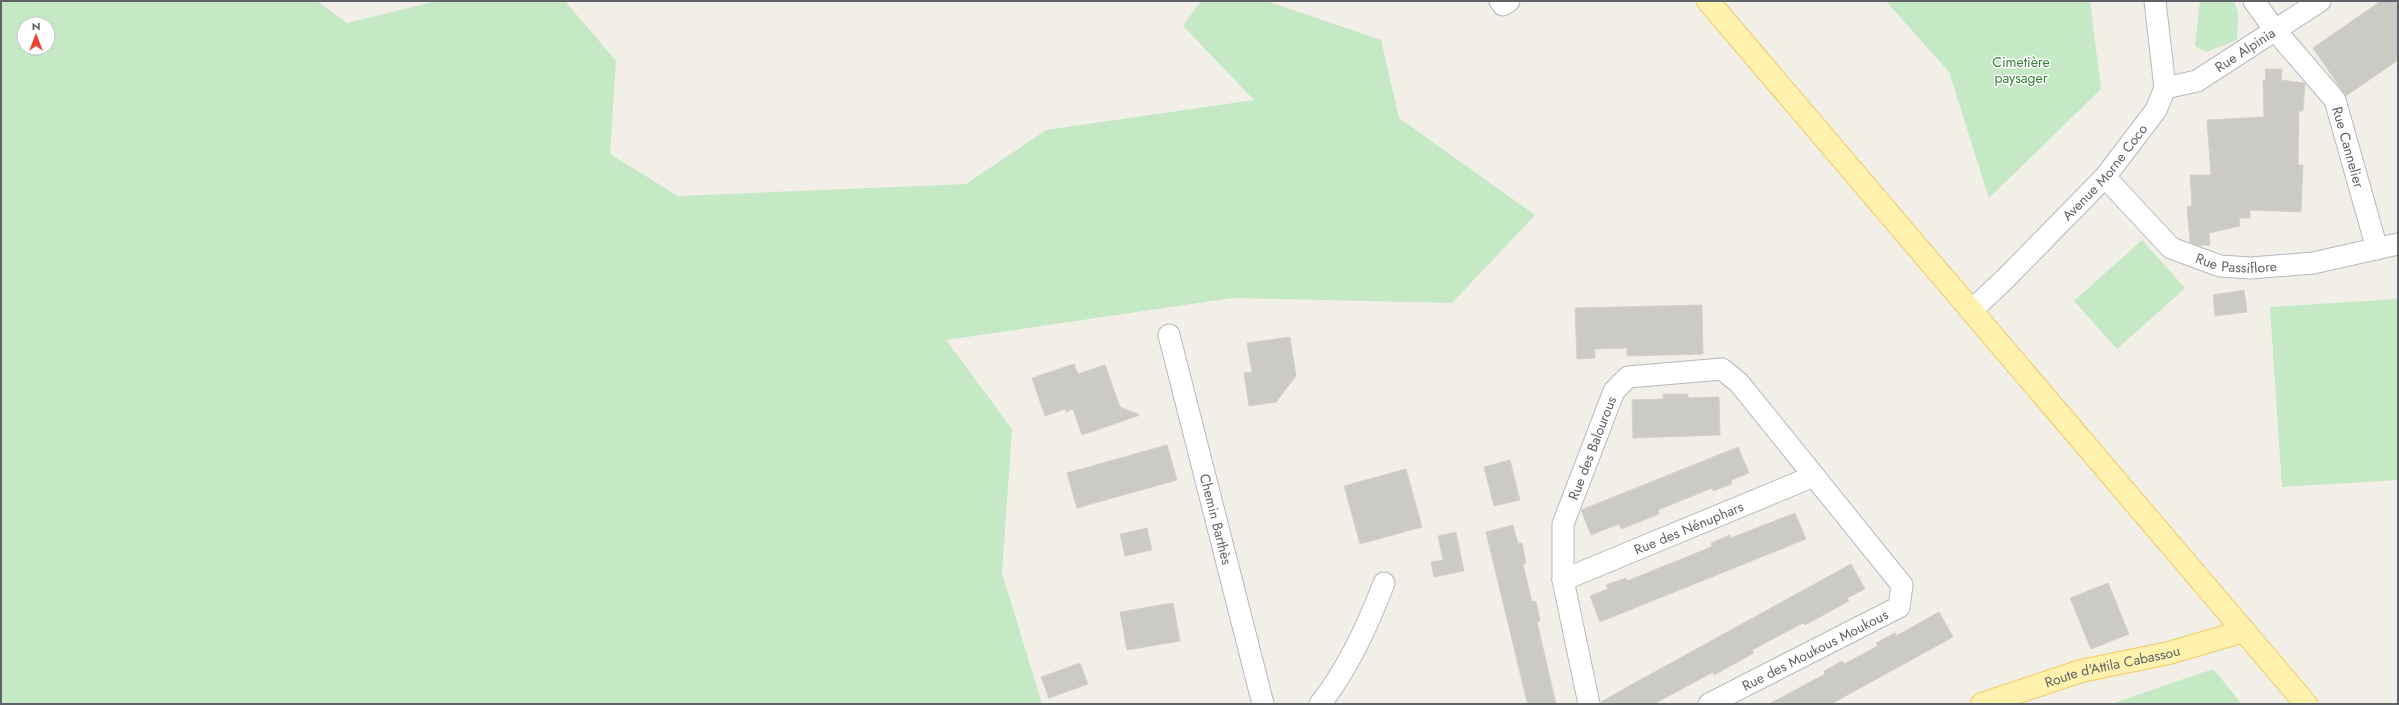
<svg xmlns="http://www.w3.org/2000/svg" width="2399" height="705" viewBox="0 0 2399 705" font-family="Jost,sans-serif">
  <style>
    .green { fill: #c5e8c5; fill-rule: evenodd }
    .building { fill: #cccac5; stroke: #d6d1c6 }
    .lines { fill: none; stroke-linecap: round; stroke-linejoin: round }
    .minor-casing { stroke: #b5b8bc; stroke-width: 23 }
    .major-casing { stroke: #f2c960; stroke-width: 24 }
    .minor { stroke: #fff; stroke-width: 21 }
    .major { stroke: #fff2af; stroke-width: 22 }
    .labels { text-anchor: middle; stroke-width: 3; stroke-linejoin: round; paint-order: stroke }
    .street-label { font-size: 14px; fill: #5f6368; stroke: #fff }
    .park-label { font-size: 14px; fill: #348238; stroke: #fff }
  </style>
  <rect width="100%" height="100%" fill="#f1efe8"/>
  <g class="green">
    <path d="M1 1H317L347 23 437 1H565L616 61 610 154 678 196 966 184 1046 130 1254 100 1183 26 1201 1H1266L1381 40 1399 118 1535 215 1452 303 1232 298 946 340 1012 429 1002 573 1042 704H1ZM24 24H48V48H24Z"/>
    <path d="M1886 1H2090L2101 89 1989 198 1949 72Z"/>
    <path d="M2200 1H2234L2238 12 2237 40 2206 52 2195 46Z"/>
    <path d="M2142 240 2185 288 2117 349 2074 301Z"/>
    <path d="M2398 299V480L2282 487 2270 307Z"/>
    <path d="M2213 669 2242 704H2111Z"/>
  </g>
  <g class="building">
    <path d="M2381 1H2398V60L2346 96 2313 48Z"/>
    <path d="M2265 69H2282L2281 80 2305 83 2303 111H2299L2298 165H2303L2301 212 2250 210V218H2239L2240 226 2209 233 2210 245 2199 246 2190 242 2187 207 2192 206 2190 175H2211L2207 120 2264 117 2263 80H2266Z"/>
    <path d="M2244 290 2247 312 2215 316 2213 295Z"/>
    <path d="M1702 305 1703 354 1627 356V348L1595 349V358L1577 359 1575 308Z"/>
    <path d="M1290 337 1296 376 1276 402 1249 406 1244 373 1252 372 1247 343Z"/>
    <path d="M1074 364 1078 374 1105 365 1120 407 1140 415 1082 435 1073 409 1066 412 1065 409 1045 416 1032 378Z"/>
    <path d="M1663 394H1688V398L1719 397 1720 435 1633 438 1632 400 1663 399Z"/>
    <path d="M1167 445 1177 480 1077 508 1067 473Z"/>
    <path d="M1738 447 1749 473 1731 480 1732 484 1713 491 1712 488 1658 510 1659 514 1621 529 1619 524 1591 535 1581 510Z"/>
    <path d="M1510 460 1520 500 1494 506 1484 467Z"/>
    <path d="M1406 469 1422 527 1360 544 1344 486Z"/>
    <path d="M1795 513 1806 539 1600 622 1590 596 1608 589 1606 585 1626 578 1627 581 1704 550 1712 546 1711 543 1730 535 1731 538Z"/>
    <path d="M1513 525 1518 544 1522 543 1526 563 1523 564 1532 602 1536 601 1540 621 1537 622 1556 704H1528L1526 698 1486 532Z"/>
    <path d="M1147 528 1152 550 1125 556 1120 534Z"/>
    <path d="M1456 532 1464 571 1434 577 1431 562 1443 560 1438 536Z"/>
    <path d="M1851 564 1865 589 1847 598 1849 601 1805 625 1803 623 1752 650 1754 653 1714 675 1713 672 1654 704H1601V702L1629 686Z"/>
    <path d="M2108 583 2129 634 2091 649 2070 598Z"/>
    <path d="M1173 603 1180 641 1127 650 1120 612Z"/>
    <path d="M1939 612 1953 637 1831 704H1769L1825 674 1824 671 1842 661 1844 664 1878 646 1876 643 1895 633 1896 636Z"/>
    <path d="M1080 663 1088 684 1049 698 1041 677Z"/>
  </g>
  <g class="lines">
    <g class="minor-casing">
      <g id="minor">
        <path d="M1500 1 1503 5 1509 1"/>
        <path id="s1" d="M2254 1 2274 29 2335 100 2377 249"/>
        <path id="s2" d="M2165 88 2197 81 2320 1"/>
        <path id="s3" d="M2105 177 2171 248 2220 266 2251 268 2313 263 2398 244"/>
        <path id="s4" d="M1971 311 2004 280 2105 177 2156 110 2165 88 2155 1"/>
        <path id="s5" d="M1169 335 1263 704"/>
        <path id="s6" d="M1563 580 1814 476"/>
        <path d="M1320 704C1348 669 1368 625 1384 583"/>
        <path id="s7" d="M1589 704 1563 580V524L1614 391 1628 377 1722 369 1739 383 1902 585 1899 607 1709 704"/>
      </g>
    </g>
    <g class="major-casing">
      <g id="major">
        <path d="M1708 1 2306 704"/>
        <path id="s8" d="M1982 704 2081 671 2169 653 2244 631"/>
      </g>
    </g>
    <use href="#minor" class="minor"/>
    <use href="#major" class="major"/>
  </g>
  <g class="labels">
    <g class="street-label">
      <text dy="5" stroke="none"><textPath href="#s2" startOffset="90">Rue Alpinia</textPath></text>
      <text dy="5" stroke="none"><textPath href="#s1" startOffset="177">Rue Cannelier</textPath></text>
      <text dy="5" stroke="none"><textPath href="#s4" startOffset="193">Avenue Morne Coco</textPath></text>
      <text dy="5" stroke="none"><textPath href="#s3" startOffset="165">Rue Passiflore</textPath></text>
      <text dy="5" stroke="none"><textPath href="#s7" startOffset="264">Rue des Balourous</textPath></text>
      <text dy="5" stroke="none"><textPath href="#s5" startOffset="190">Chemin Barthès</textPath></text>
      <text dy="5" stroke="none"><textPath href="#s6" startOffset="136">Rue des Nénuphars</textPath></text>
      <text transform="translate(1815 650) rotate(-27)" y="5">Rue des Moukous Moukous</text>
      <text dy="5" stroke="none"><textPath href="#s8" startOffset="136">Route d'Attila Cabassou</textPath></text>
    </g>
    <g class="park-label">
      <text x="2021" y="67">Cimetière<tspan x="2021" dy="16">paysager</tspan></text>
    </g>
  </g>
  <rect width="2399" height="705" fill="none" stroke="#5f6368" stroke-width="4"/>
  <g transform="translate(36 36)"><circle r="19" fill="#ffffff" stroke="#bfc1c3"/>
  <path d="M0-3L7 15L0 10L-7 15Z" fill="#ea4335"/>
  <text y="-6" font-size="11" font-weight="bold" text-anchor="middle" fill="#5f6368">N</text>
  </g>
</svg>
